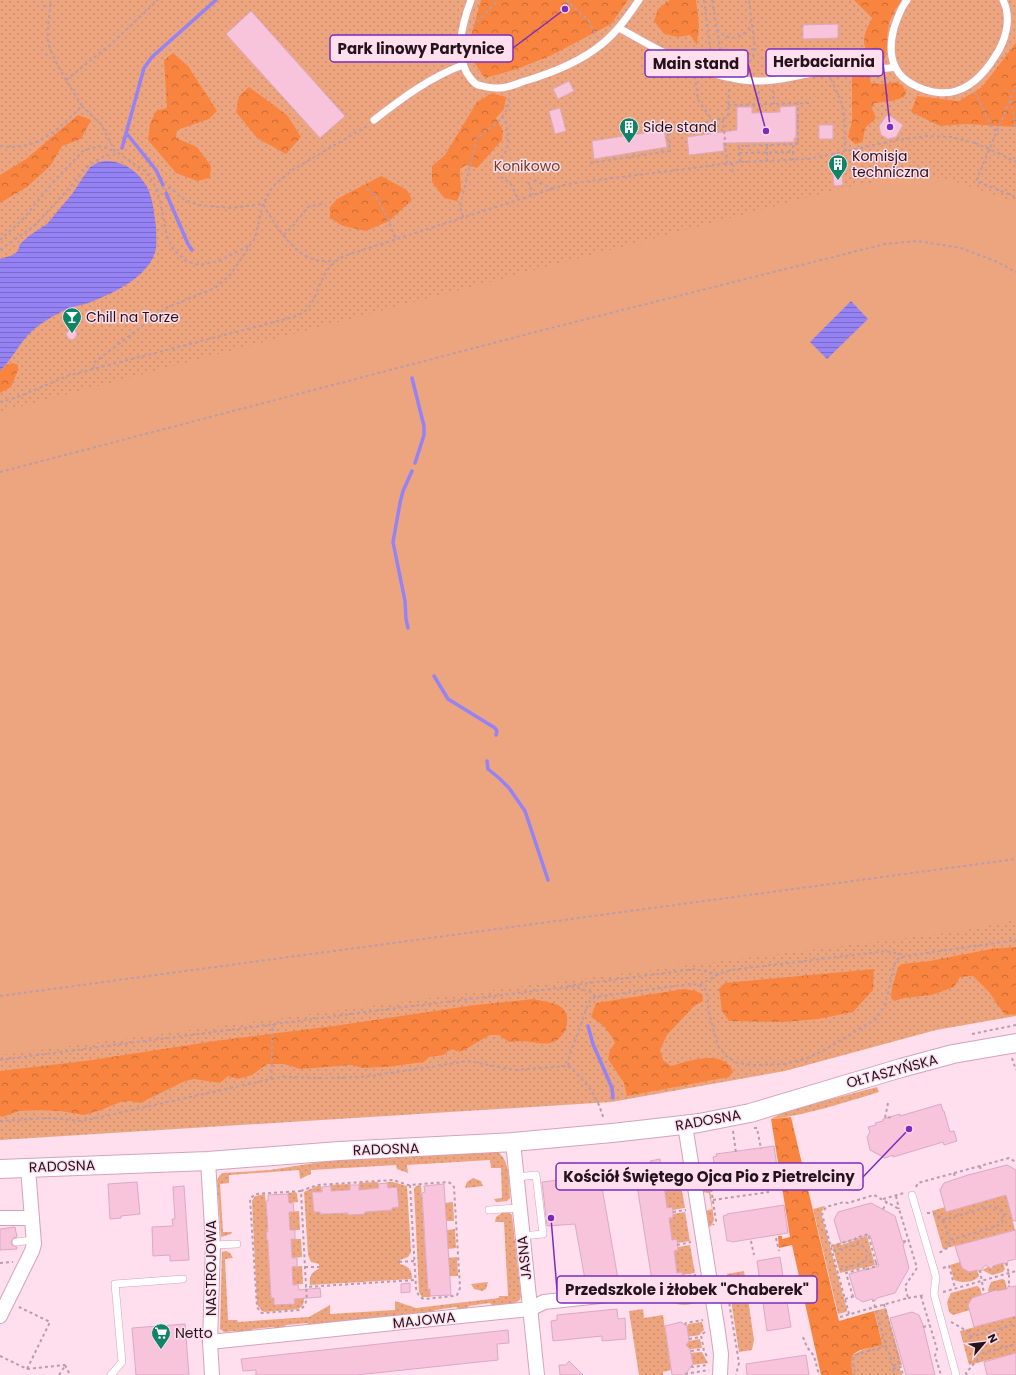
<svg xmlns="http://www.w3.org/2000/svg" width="1016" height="1375" viewBox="0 0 1016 1375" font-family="Poppins,sans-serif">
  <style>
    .grass { fill: url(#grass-dots) }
    .forest { fill: url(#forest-crowns) }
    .garden { fill: #eda580 }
    .water { fill: url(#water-rules) }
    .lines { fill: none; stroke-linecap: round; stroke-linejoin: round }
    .stream { stroke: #9583f5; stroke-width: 3.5 }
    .building { fill: #f7c4dc; stroke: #dba9c1 }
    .service-casing { stroke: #d4a2ba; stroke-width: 8 }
    .minor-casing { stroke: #d4a2ba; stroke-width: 16 }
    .tertiary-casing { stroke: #d4a2ba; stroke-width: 20 }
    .path { stroke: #b89ca9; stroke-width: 2; stroke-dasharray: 3 3; stroke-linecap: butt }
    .service { stroke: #fff; stroke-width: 7 }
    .minor { stroke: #fff; stroke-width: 14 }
    .tertiary { stroke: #fff; stroke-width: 18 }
    .path-bridge { stroke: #b89ca9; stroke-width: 2; stroke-dasharray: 3 3; stroke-linecap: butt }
    .labels { text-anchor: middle; stroke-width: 3; stroke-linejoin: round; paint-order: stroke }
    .poi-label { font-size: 14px; fill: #25131c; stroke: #ffdfee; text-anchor: start }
    .park-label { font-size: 14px; fill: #6f3f24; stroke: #ffdfee }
    .street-label { font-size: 14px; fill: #25131c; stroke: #ffdfee }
    .leader { fill: none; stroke: #7b2cbf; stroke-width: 1.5 }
    .callout-dot { fill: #7b2cbf; stroke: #ffdfee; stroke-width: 1.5 }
    .callout { fill: #ffdfee; stroke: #7b2cbf; stroke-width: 1.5 }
    .callout-label { font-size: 15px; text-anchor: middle; font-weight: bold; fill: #25131c }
  </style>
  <defs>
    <pattern id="grass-dots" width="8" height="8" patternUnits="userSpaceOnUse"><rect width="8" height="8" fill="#eda580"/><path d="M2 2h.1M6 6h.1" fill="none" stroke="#cb8d6e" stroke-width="1.8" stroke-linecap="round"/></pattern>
    <pattern id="forest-crowns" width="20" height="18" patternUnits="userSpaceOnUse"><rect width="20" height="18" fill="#f9843f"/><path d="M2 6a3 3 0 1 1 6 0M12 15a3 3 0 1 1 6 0" fill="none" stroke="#c96b34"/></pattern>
    <pattern id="water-rules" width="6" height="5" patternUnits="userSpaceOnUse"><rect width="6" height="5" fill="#9583f5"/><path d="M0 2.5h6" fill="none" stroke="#796ac6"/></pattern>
  </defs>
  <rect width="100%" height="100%" fill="#ffdfee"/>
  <g class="grass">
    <path d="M0 0H1016V1016L936 1030 785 1071 611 1102 0 1140Z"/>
    <path d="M877 1087 879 1092C843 1103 807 1115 771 1119L786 1111Z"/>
    <path d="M498 1152C511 1162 509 1184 510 1198L507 1201 496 1202 494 1199 502 1198 501 1168H491L490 1160 407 1165 408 1173 397 1169 396 1165 311 1170V1174L300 1179 299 1170 229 1175V1183L220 1184 223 1232H232L231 1234 221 1237 217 1180 220 1175 223 1173 270 1170 340 1159Z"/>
    <path d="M473 1178 481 1181 483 1186 465 1188 467 1182Z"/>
    <path d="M680 1180 685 1208 672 1210V1207L667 1208 664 1185H668V1182Z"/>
    <path d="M378 1182 379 1188 359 1190V1183Z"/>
    <path d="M387 1182H393L407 1186 411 1252 408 1257 400 1260V1264C409 1266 412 1270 412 1279L310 1285C309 1277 311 1272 319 1269V1264L311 1262 308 1255 304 1192 317 1186H321L322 1192 312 1193 314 1212H320L321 1214 348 1213V1215L365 1214V1212L392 1210V1208L398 1207 397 1188H388Z"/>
    <path d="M699 1182 710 1189 714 1220 711 1226 706 1227 705 1211 712 1209 709 1193 702 1192Z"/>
    <path d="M350 1184V1190L331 1191 330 1185Z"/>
    <path d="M421 1185 426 1262 429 1274 427 1275 428 1289H430V1297H422L419 1292 414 1189 416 1186Z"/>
    <path d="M295 1192 297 1193 298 1202 289 1203 288 1193Z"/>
    <path d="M265 1194 267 1216H269L270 1228 267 1229 271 1298H274V1305L295 1303 294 1294 304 1293C304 1300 305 1306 298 1309L264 1312 261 1310 257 1304 252 1201 255 1196Z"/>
    <path d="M1006 1195 1015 1230 943 1249 932 1211 945 1207 946 1212Z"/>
    <path d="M453 1202 454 1221H446L445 1203Z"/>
    <path d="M825 1206 821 1213 847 1310 846 1312 838 1314 813 1209Z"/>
    <path d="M299 1211 300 1230H290L289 1212Z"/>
    <path d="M685 1212 690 1241 677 1243 672 1240 669 1218H673V1214Z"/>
    <path d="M502 1213H509L512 1215 521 1296 520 1300 515 1303 505 1304 506 1306H493L490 1303 469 1306 466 1310H460L456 1307 435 1310 432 1313 311 1326 307 1323 286 1325 283 1329 278 1330 273 1327 253 1329 249 1333 236 1335 235 1331 224 1332 220 1329 222 1252 226 1251 230 1253 233 1258 225 1259 228 1320H237L238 1322 309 1317 330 1305V1314L395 1310V1301L416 1308 499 1298V1296H508L504 1222H495L496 1217Z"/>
    <path d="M455 1229 456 1248 448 1249 447 1230Z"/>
    <path d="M867 1236 875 1265 865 1268 864 1267 840 1273 832 1245 841 1243V1245Z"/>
    <path d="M291 1239H301L302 1257 292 1258Z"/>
    <path d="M690 1245 695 1273 682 1275V1272L677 1273 674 1251 678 1250V1247Z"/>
    <path d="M457 1257 458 1276H450L448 1258Z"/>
    <path d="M960 1262C962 1271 968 1272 977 1270L979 1276C974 1283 962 1283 954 1280L950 1265Z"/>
    <path d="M1003 1263 1005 1269 1003 1272 992 1275 982 1270 988 1267H993V1266Z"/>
    <path d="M302 1266 303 1284 293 1285 292 1267Z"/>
    <path d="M744 1271 754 1340 752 1350 739 1352 727 1274Z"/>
    <path d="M696 1277 698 1290 702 1293 703 1300C696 1304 678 1308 672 1301L681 1299 679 1283 683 1282V1279Z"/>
    <path d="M1002 1279 1005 1280 1007 1289 997 1291 995 1290 989 1294 988 1290 991 1282Z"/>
    <path d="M488 1282 486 1289 482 1291 474 1289 471 1284Z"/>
    <path d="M977 1286 980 1288 982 1295 970 1310 953 1315 949 1312 947 1302 951 1293Z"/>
    <path d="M886 1308 902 1365 899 1366 902 1375H853C851 1370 849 1364 851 1359 853 1351 875 1346 882 1343L874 1311Z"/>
    <path d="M643 1309 644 1318 663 1315 671 1370 663 1372V1375H639L629 1311Z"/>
    <path d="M1016 1316V1353L969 1365 960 1331Z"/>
    <path d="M702 1322 704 1330 700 1334V1335L687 1337V1326L688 1324Z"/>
    <path d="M700 1339 702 1348 690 1349 687 1347V1344L689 1341Z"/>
    <path d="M702 1352 708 1363 692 1365 689 1353Z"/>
  </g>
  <g class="forest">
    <path d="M481 0H628L611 24 552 55 517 69 485 78 472 59 471 36Z"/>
    <path d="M670 0H696L699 25 697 45 690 35 678 37 664 34 654 21 658 9Z"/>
    <path d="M854 0H902C896 8 889 19 888 29 886 41 889 48 884 61H876L870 59C861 41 863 36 872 18Z"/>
    <path d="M1016 43V127L966 124 940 126 911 112 917 96 959 101 982 87Z"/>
    <path d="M173 53 188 66 217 111 209 119 177 130 176 138 197 147 211 166 210 178 197 181 176 173 148 140 150 123 156 111 167 108 164 60Z"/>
    <path d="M869 74 871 83 883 84 897 82 903 86 906 93 904 97 892 101 874 103 872 108 876 118 865 128 863 140 860 143 855 144 848 137 852 121V76Z"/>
    <path d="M249 87 287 115 301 137 286 154 257 138 236 112 239 96Z"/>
    <path d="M492 93 506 97 504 109 496 118 503 131 502 140 477 168 466 165 460 169 461 191 457 201 444 198 432 182V166L445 155 477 102Z"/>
    <path d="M78 115 91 120 81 139 62 146 51 165 27 187 0 203V175L26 159Z"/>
    <path d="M381 176 407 190 412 200 389 221 366 231 343 226 330 218V207L337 199Z"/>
    <path d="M13 363 18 365V370L11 387 0 393V371L6 365Z"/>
    <path d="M1016 947V1014L1005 1015 989 992 973 976 960 977 954 987 932 995 904 998 894 1001 891 998 892 988 898 967 902 964 930 961 991 949Z"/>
    <path d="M874 969 873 990 853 1012 818 1019 784 1022 729 1021 722 1011 719 989 725 983Z"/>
    <path d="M684 989 696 991 702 994 703 1001 694 1006 667 1035 660 1050 663 1060 671 1066C689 1061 724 1048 733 1072L729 1077 627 1096 624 1083 608 1059 610 1050 615 1043C609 1030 603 1024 591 1017L596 1003Z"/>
    <path d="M534 999C540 1001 552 1002 558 1005 574 1013 568 1039 550 1043 540 1045 531 1041 522 1041 518 1041 513 1042 509 1042L499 1035H490L464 1050 460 1052 451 1049 443 1055 429 1057 424 1062 386 1067 363 1068 351 1065 300 1069 284 1064H267L252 1075 238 1079 228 1076 220 1083 194 1079 185 1081 140 1103 129 1101 120 1102 101 1110 84 1115 61 1111 36 1110 19 1111 2 1117 0 1116V1071L85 1061 215 1041 334 1026 475 1005Z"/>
    <path d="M791 1117 839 1321 874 1311 882 1343 881 1345C860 1351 846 1348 853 1375H821L792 1245 779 1248 778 1236H782V1239L790 1237 771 1119Z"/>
  </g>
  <path class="garden" d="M923 177 948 179 1016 202V920L962 931 484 991 0 1055V412L847 187 891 179Z"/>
  <g class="water">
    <path d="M104 161C121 160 137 170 146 185 153 197 154 213 156 226 156 233 157 241 156 248 152 275 114 293 91 302 83 305 75 306 68 309 60 312 51 317 44 322 22 335 17 354 0 371V259L13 255 18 251 20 244 30 235 47 224 72 194 90 167 97 163Z"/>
    <path d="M851 301 868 319 827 359 810 342Z"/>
  </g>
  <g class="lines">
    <g class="stream">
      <path d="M127 134 156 170 163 185"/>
      <path d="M122 148 144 68 152 57 216 0"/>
      <path d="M166 193 188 244 192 250"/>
      <path d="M412 378 424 426V435L415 463"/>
      <path d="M408 628 406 619 405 601 393 542 400 503 403 491 412 471"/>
      <path d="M434 676 448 699 495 728 497 731 496 735"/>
      <path d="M487 761 488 769 499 778 509 788 525 811 548 880"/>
      <path d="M588 1026 593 1044 612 1088 613 1098"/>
    </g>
  </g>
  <g class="building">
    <path d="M251 11 345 116 320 138 226 34Z"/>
    <path d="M838 24V38L803 39V25Z"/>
    <path d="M569 81 574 91 558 99 553 89Z"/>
    <path d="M796 106V138H794V142L723 143 724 151 689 155 687 137 737 130V107H752V113L780 112V107Z"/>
    <path d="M560 108 566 131 555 134 549 111Z"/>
    <path d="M887 115 892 117 903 125 896 137 888 139 881 135 879 126Z"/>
    <rect x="819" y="125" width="14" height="14"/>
    <path d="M664 130 667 147 594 159 592 141Z"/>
    <path d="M842 175 843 185 834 186 833 176Z"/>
    <path d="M74 327 77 334 75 338 72 340 68 338 66 334 68 331Z"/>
    <path d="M941 1104 943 1111H944L950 1132 954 1131 957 1141 944 1145 943 1142 893 1157V1155L885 1158 870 1150 867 1137 870 1132 868 1127 876 1125 875 1123 883 1121V1119L900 1114V1116Z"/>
    <path d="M774 1146 778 1174 721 1183V1181L717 1182 713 1157 717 1156 716 1154Z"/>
    <path d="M660 1159 662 1175 667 1174 669 1185H664L667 1208 672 1207 673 1212V1218H669L672 1240 677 1239 678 1250 674 1251 677 1273 682 1272 684 1282 679 1283 681 1299 672 1301 671 1298 657 1300 655 1287H653L636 1179H639L637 1165 651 1163 650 1161Z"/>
    <path d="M1007 1165 1016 1170V1221H1013L1006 1195 946 1212 940 1190 944 1183 968 1175Z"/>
    <path d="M599 1170 618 1279 586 1285 575 1224 547 1226 542 1182 576 1178V1174Z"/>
    <path d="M137 1182 140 1214 121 1216V1218L110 1219 108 1184Z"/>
    <path d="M387 1183 388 1188 397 1187 399 1207 392 1208V1210L365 1212V1214L348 1215V1213L324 1214H320V1212H314L312 1192H322V1187L331 1186V1191L350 1190V1185H359V1190L379 1188 378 1184Z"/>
    <path d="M444 1184 451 1295 430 1296V1289L428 1290 422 1193 425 1192 424 1186Z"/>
    <path d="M184 1186 189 1260 170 1261V1255L153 1256 152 1227 173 1226 172 1219H175L173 1187Z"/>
    <path d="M288 1194 289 1203H293L294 1212H289L290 1230H295V1239H291L292 1258H297V1266L292 1267 293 1285H298L299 1290 320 1288 321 1297 294 1299 295 1304 274 1305V1298H271L268 1243V1240L267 1241 266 1232H268L266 1201H268V1195Z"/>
    <path d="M871 1203 895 1216 902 1240 905 1242 903 1245 909 1268 895 1293 877 1298 875 1301 872 1299 863 1302 856 1298 849 1274 879 1266 870 1235 841 1243 834 1220 838 1212Z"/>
    <path d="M784 1205 788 1233 732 1242 731 1241H727L723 1216 727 1215V1214Z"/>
    <path d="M15 1227 17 1237 13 1238 11 1242 12 1245 17 1247V1249L0 1250V1229Z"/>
    <path d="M1016 1230V1259L1008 1261 1007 1265 1003 1263 993 1266 992 1269 985 1265 980 1272 977 1270 969 1272 962 1268 955 1246Z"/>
    <path d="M780 1257 791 1327 767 1331 757 1261Z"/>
    <path d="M410 1283V1292L401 1293V1284Z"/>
    <path d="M1009 1285 1011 1287 1016 1286V1316L974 1327 968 1305 972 1298 996 1290 997 1291 1007 1289Z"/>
    <path d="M617 1309 618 1319 625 1318 626 1339 602 1341V1336L553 1341 551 1321 557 1320V1315Z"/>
    <path d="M912 1312 919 1315 923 1325 935 1375H906L890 1318Z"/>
    <path d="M681 1322 687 1326 689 1341 686 1345 690 1349 693 1364 685 1375H672L665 1326Z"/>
    <path d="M185 1324 189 1375H136L132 1328Z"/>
    <path d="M508 1330 509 1343 497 1344 498 1360 356 1375H256V1370L243 1371 241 1359Z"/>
    <path d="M1016 1353V1375H987L984 1362Z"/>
    <path d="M806 1355 809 1375H747L746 1364Z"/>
    <path d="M569 1361 583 1375H560L559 1365H566Z"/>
  </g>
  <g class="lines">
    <g class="service-casing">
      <g id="service">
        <path d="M471 0C462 24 453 57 471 79 473 81 475 84 478 85 483 86 490 88 496 88 506 89 516 84 525 81 552 73 580 62 602 44 617 32 628 16 639 0"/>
        <path d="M907 0C901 7 897 19 894 28 886 58 894 80 926 90 934 93 947 94 956 91 976 85 989 67 999 50 1007 35 1011 16 1003 0"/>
        <path d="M619 28C662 52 707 80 758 81 779 82 798 75 818 72 842 69 866 69 889 68L895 67"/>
        <path d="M374 120C401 99 430 77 463 65"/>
        <path d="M516 1177 536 1175 543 1234 522 1236"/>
        <path d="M912 1195 936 1277 934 1294 956 1375"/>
        <path d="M489 1210 519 1208"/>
        <path d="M16 1242 34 1240"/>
        <path d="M213 1245 237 1244"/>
        <path d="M111 1375 122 1362 115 1284 183 1279"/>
      </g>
    </g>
    <g class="minor-casing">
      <g id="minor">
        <path d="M685 1125 718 1332 721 1354 720 1375"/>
        <path d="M513 1142 537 1375"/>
        <path d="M208 1161 213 1245 210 1342 212 1375"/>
        <path d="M0 1218H32"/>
        <path d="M0 1316 32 1251 34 1244 28 1168"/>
        <path d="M210 1342 530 1309 544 1302 637 1292"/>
      </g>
    </g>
    <g class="tertiary-casing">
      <path id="tertiary" d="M0 1169 208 1161 339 1151 513 1142 612 1133 674 1126 699 1123 750 1113 901 1068 953 1054 1016 1043"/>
    </g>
    <g class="path">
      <path d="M566 0 588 20 597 37"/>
      <path d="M704 0 712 63"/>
      <path d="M712 0 721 53C729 73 751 72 755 49L749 0"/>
      <path d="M43 6H51"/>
      <path d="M473 26 498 0"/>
      <path d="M717 29C729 43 743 39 752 24"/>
      <path d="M721 53 755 49"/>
      <path d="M45 55 51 52"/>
      <path d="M695 76 698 100 713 121"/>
      <path d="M831 79 842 104 844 113 845 151"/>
      <path d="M66 80 110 45 158 0"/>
      <path d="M773 90 774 104"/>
      <path d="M759 91V104"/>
      <path d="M975 92 991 125 997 131 976 181 1016 197"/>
      <path d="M1011 100 1016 130"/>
      <path d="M728 105 810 103"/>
      <path d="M82 106 101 124 115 151 146 172 154 184 160 201 167 236 173 249 186 261 199 265 219 261 250 245"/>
      <path d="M502 116C508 124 509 139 507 148 505 154 499 160 496 165L501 177 511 184 518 199"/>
      <path d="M723 119 727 163"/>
      <path d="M997 131 1016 86"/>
      <path d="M793 145V152"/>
      <path d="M0 146C37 152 58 129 82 106 73 91 50 57 48 40 47 27 50 13 51 0"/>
      <path d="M739 153 793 152V160"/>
      <path d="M998 153 1016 162"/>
      <path d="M499 160 506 164"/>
      <path d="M767 161V145"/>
      <path d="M740 162 739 146 798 144V104"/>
      <path d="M590 163 670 151 667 127 713 121 728 117 729 86"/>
      <path d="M732 163 733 175"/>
      <path d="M534 180 552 189"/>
      <path d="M528 182 533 195"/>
      <path d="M367 189C381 196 389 225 396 239"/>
      <path d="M156 190 167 188H171L183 199 198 205 231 208 263 204C273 222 292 253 313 259 319 262 328 261 335 261"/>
      <path d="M463 217 460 206 477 138 500 120 508 108 509 96"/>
      <path d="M284 235 292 227 308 207 325 203"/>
      <path d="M0 240 24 218 54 181 83 151 98 146 115 151"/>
      <path d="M0 250 34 226 62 196 89 165 104 156 118 154"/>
      <path d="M93 369 95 362 166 308 215 288 231 274 255 238 263 204 273 186 294 169 367 126"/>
      <path d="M0 402 15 398 70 375 286 319C292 317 300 315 304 312 323 295 315 272 344 256L567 184 740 162 809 159 897 140 927 136 951 137 975 143"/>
      <path d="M0 472 543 330 885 244 917 241 961 248 995 261 1016 272"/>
      <path d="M700 985 719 974 731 970 886 951 904 955"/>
      <path d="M567 986 695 969 718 974"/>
      <path d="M0 996 1016 859"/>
      <path d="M972 1034 1016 1025"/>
      <path d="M1012 1058 1016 1070"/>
      <path d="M0 1060 397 1008 558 988 575 987 593 993 595 997"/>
      <path d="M568 1066C588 1084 596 1093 604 1120"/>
      <path d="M271 1079C273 1060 271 1042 273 1024"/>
      <path d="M888 1103 885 1118 892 1117"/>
      <path d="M0 1121 49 1118 82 1121 271 1079 283 1077 323 1078 364 1077 468 1061 514 1070 568 1066 569 1057 588 1004 590 1001 595 997 690 984 700 985 706 990 708 997V1009L718 1046 726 1056 737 1063 753 1065 785 1064 805 1059 821 1052 876 1019 885 1005 895 962 899 958 906 956 1016 940"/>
      <path d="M754 1128H757L761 1149"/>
      <path d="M733 1131 736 1153"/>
      <path d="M980 1166 981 1171"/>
      <path d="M954 1173 955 1179"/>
      <path d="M667 1179 681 1177"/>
      <path d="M410 1185 416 1288C417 1293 419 1297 424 1299L454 1296 457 1295 460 1288 454 1187 452 1184 448 1182 408 1185 393 1180 317 1185 301 1191 306 1287 415 1280"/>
      <path d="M707 1185 711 1188 716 1221 713 1225"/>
      <path d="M916 1187 918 1183 1009 1158 1016 1162"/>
      <path d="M301 1191 255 1194 250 1199 257 1307 260 1312 262 1313 300 1310C308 1304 307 1296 306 1287"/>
      <path d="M896 1196 899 1209"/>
      <path d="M883 1199 904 1193"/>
      <path d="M713 1200 769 1192"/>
      <path d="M883 1209 887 1202"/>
      <path d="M673 1212 686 1210"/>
      <path d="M927 1213H934L943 1220 991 1206 999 1209 1004 1214 1002 1222 997 1226 950 1240 947 1248 939 1253"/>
      <path d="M943 1220 950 1239"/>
      <path d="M776 1238 779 1251"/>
      <path d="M751 1241 754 1255"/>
      <path d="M903 1242 909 1240"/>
      <path d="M677 1245 691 1242"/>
      <path d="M831 1246 856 1239V1238L868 1234 876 1263"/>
      <path d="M833 1251 858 1244 863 1246 867 1252 866 1260 862 1263 838 1270"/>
      <path d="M399 1262 414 1261"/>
      <path d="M0 1263 13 1262"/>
      <path d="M1006 1263 1009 1273V1287"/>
      <path d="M305 1267H319"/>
      <path d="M943 1268 949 1266 955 1288"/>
      <path d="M980 1270 984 1294"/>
      <path d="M682 1277 696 1275"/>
      <path d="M722 1278 725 1277 739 1363 736 1375"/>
      <path d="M943 1292 1016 1271"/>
      <path d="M921 1296 937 1349 935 1356 941 1375"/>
      <path d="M853 1297 846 1273 864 1268V1270L877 1266 876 1263 866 1260"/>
      <path d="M908 1298 925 1295"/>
      <path d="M845 1299 855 1296"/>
      <path d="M884 1304 900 1364 892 1366"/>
      <path d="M849 1314 822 1214 826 1207 844 1202 848 1203 874 1195 899 1209 917 1268 905 1286 908 1298 875 1307 886 1346 855 1355 852 1362 856 1375"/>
      <path d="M840 1317 875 1307 873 1300"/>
      <path d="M951 1322 969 1332 977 1360 966 1373 967 1375"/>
      <path d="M685 1325 686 1323 703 1320"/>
      <path d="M923 1327 930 1325"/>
      <path d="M705 1332 701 1335 704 1351 708 1358"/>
      <path d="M803 1337 807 1347 814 1356 819 1375"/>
      <path d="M970 1337 1016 1324"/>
      <path d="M689 1339 701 1337"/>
      <path d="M886 1346C889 1354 895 1366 893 1375"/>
      <path d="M691 1351 704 1349"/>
      <path d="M976 1355 1016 1344"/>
      <path d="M0 1356 27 1369 50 1322 19 1307"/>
      <path d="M65 1365 70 1375"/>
      <path d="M691 1366 693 1367 708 1365"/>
      <path d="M27 1369 65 1365"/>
      <path d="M893 1369 901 1367 903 1375"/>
      <path d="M685 1374 709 1370"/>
      <path d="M59 1375 65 1366"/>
    </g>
    <use href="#service" class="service"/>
    <use href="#minor" class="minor"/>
    <use href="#tertiary" class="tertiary"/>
    <path class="path-bridge" d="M975 143 998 153"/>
  </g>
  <defs>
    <g id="building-pin" transform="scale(1)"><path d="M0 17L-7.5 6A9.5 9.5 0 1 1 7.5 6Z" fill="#0e8566" stroke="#ffdfee"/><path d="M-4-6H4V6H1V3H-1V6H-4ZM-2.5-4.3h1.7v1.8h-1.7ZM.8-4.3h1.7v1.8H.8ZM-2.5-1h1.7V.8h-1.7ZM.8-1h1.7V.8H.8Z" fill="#fff"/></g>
    <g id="bar-pin" transform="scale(1)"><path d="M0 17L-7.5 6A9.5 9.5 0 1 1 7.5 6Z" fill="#0e8566" stroke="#ffdfee"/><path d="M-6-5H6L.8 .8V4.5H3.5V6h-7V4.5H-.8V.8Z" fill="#fff"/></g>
    <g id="supermarket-pin" transform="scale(1)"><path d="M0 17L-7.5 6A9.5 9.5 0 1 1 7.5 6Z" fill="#0e8566" stroke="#ffdfee"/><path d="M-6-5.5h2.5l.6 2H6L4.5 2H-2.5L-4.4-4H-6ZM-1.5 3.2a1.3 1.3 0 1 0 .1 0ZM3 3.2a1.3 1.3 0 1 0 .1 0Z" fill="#fff"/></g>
  </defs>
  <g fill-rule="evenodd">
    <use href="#building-pin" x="629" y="127"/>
    <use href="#building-pin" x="838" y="164"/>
    <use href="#bar-pin" x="72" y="317"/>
    <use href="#supermarket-pin" x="161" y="1333"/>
  </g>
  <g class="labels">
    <g class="poi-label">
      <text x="643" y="132">Side stand</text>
      <text x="852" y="161">Komisja<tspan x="852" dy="16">techniczna</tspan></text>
      <text x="86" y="322">Chill na Torze</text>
      <text x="175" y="1338">Netto</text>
    </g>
    <g class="park-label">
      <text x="527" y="171">Konikowo</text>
    </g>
    <g class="street-label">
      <text transform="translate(892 1071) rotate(-15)" y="5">OŁTASZYŃSKA</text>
      <text transform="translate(708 1120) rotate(-10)" y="5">RADOSNA</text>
      <text transform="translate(386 1149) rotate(-2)" y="5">RADOSNA</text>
      <text transform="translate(62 1166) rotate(-2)" y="5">RADOSNA</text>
      <text transform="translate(524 1258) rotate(-96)" y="5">JASNA</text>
      <text transform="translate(211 1268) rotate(-90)" y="5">NASTROJOWA</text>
      <text transform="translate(424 1320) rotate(-6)" y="5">MAJOWA</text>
    </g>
  </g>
  <path class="leader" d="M565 9L513 48M890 127L883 62M766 131L748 64M909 1129L863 1177M551 1218L557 1290"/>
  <g class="callout-dot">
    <circle cx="565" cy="9" r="4"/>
    <circle cx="890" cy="127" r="4"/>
    <circle cx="766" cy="131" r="4"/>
    <circle cx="909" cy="1129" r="4"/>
    <circle cx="551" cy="1218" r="4"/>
  </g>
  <g class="callout">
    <rect x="330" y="35" width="183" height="27" rx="4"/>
    <rect x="766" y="49" width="117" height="27" rx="4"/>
    <rect x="645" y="50" width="103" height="27" rx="4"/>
    <rect x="556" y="1163" width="307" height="27" rx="4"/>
    <rect x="557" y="1276" width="260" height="27" rx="4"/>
  </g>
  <g class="callout-label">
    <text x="421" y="54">Park linowy Partynice</text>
    <text x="824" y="67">Herbaciarnia</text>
    <text x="696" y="69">Main stand</text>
    <text x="709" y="1182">Kościół Świętego Ojca Pio z Pietrelciny</text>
    <text x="687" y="1295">Przedszkole i żłobek "Chaberek"</text>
  </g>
  <g transform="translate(984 1343) rotate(62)" stroke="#ffdfee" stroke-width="3" paint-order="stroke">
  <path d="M0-3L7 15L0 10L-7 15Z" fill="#25131c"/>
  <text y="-6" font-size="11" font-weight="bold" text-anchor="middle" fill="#25131c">N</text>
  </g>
</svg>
